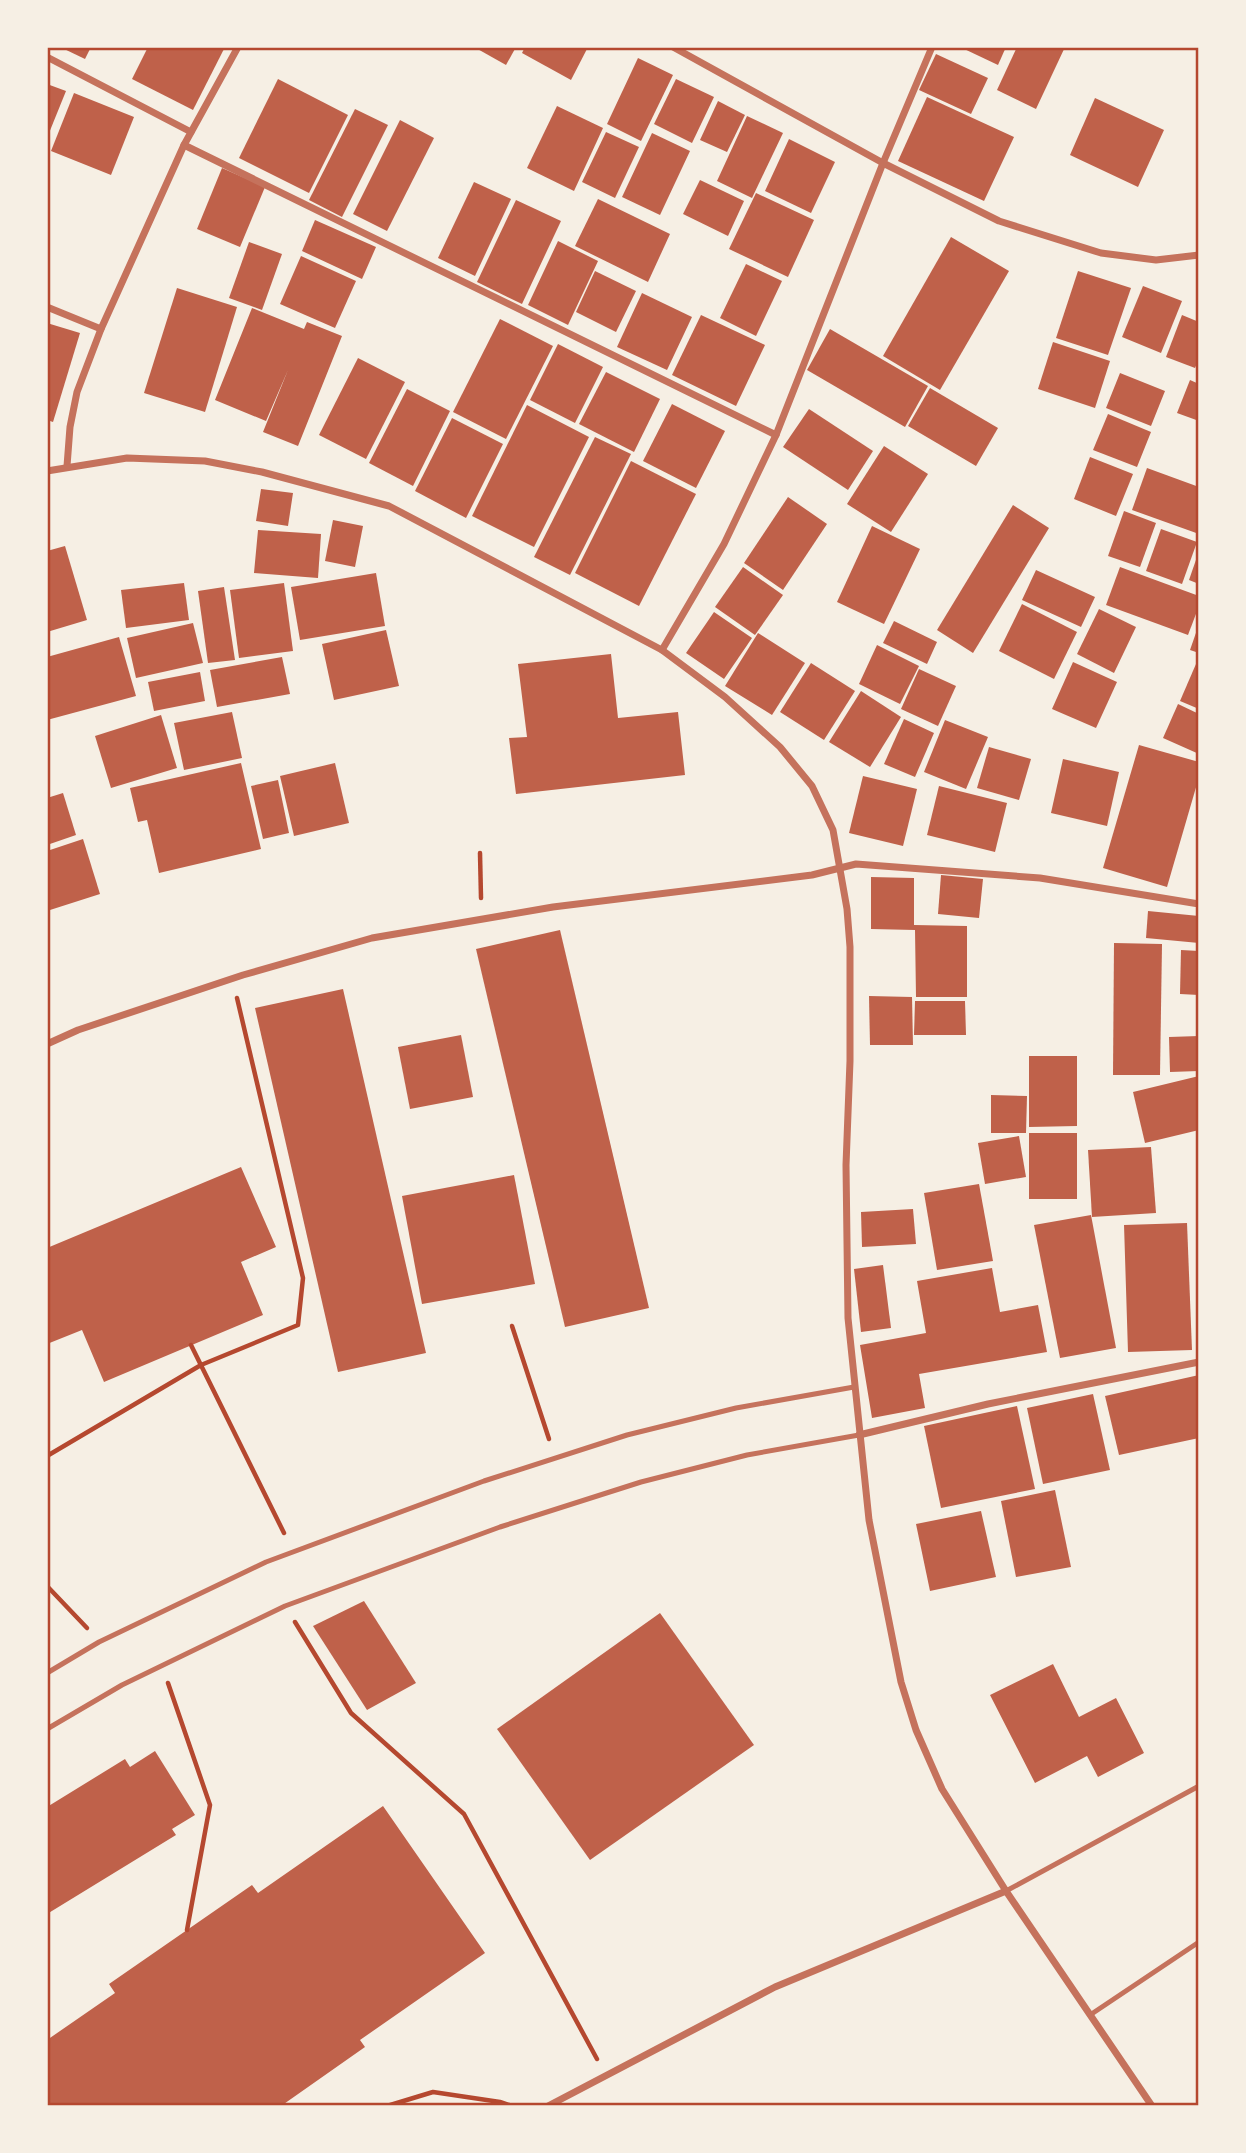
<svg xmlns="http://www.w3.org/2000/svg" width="1246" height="2153" viewBox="0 0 1246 2153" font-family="'Archivo Narrow',sans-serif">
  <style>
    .building { fill: #bf614a }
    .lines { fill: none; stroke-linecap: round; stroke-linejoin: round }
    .path { stroke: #b5482f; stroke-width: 4.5 }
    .service { stroke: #c5725c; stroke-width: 5 }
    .minor { stroke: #c5725c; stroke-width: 7 }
    .neatline { fill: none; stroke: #b5482f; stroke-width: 2.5 }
  </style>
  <rect width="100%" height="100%" fill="#f6efe4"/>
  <g class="building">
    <path d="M60 47H91L85 59Z"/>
    <path d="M148 47H225L193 110 132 79Z"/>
    <path d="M474 47H516L506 65Z"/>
    <path d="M525 47H588L571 80 522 53Z"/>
    <path d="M960 47H1006L998 65Z"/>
    <path d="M1017 47H1065L1036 109 997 90Z"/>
    <path d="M936 54 988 78 971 114 919 90Z"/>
    <path d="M638 58 673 75 641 141 607 124Z"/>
    <path d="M278 79 348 115 309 193 239 158Z"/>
    <path d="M676 79 714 97 692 143 654 124Z"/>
    <path d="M47 84 66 91 47 138Z"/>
    <path d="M74 93 134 117 111 175 51 151Z"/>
    <path d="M927 97 1014 137 984 201 898 161Z"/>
    <path d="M1095 98 1164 130 1138 187 1070 155Z"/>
    <path d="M718 101 745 115 727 152 700 140Z"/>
    <path d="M557 106 603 128 574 191 527 168Z"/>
    <path d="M355 109 388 125 342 217 309 200Z"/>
    <path d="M747 116 783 133 752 198 717 181Z"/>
    <path d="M400 120 434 138 387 231 353 214Z"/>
    <path d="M606 132 639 147 615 198 582 182Z"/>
    <path d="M652 133 690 151 660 215 622 197Z"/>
    <path d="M789 139 835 162 811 213 765 191Z"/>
    <path d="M222 168 265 187 240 247 197 229Z"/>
    <path d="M700 180 744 201 728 236 683 214Z"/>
    <path d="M474 182 511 199 475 276 438 258Z"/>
    <path d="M756 193 814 220 788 277 729 249Z"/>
    <path d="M598 199 670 234 648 282 575 246Z"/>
    <path d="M516 200 561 221 522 304 477 282Z"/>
    <path d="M315 220 376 247 362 279 302 251Z"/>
    <path d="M951 237 1009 271 940 390 883 356Z"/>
    <path d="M558 241 598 261 568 325 528 305Z"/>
    <path d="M249 242 282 254 262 310 229 298Z"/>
    <path d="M301 256 356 281 335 328 280 304Z"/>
    <path d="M746 264 782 281 756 336 720 318Z"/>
    <path d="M595 271 636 291 616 332 576 312Z"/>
    <path d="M1078 271 1131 288 1108 355 1056 338Z"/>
    <path d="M1143 286 1182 301 1161 353 1122 337Z"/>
    <path d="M177 288 237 307 205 412 144 393Z"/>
    <path d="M642 293 692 317 667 370 617 347Z"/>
    <path d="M252 308 304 329 307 322 342 336 298 446 263 432 288 370 266 421 215 400Z"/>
    <path d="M701 315 765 345 736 406 672 375Z"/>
    <path d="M1182 315 1199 322V359L1195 368 1166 357Z"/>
    <path d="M500 319 553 346 506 439 453 412Z"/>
    <path d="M47 323 80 333 53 422 47 420Z"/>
    <path d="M830 329 928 386 905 427 807 370Z"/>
    <path d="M1053 342 1110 361 1095 408 1038 389Z"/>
    <path d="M558 344 603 367 575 423 530 400Z"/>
    <path d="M358 358 405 382 366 459 319 435Z"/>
    <path d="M606 372 660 399 634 452 579 424Z"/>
    <path d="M1120 373 1165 391 1151 426 1106 408Z"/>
    <path d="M1190 380 1199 384V421L1177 413Z"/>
    <path d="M930 388 998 428 976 466 908 426Z"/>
    <path d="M407 389 450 411 413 486 369 463Z"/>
    <path d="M672 404 725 431 696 488 643 461Z"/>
    <path d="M527 405 589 437 534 547 472 516Z"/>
    <path d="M809 409 873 451 848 490 783 447Z"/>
    <path d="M1108 414 1151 432 1137 467 1093 450Z"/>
    <path d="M452 418 503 444 466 518 415 491Z"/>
    <path d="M595 437 631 454 570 575 534 557Z"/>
    <path d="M884 446 928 474 891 532 847 504Z"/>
    <path d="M1090 457 1133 474 1116 516 1074 499Z"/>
    <path d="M631 461 696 494 639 606 575 573Z"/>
    <path d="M1147 468 1199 487V534L1132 510Z"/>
    <path d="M261 489 293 493 288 526 256 521Z"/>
    <path d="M788 497 827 524 783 590 744 563Z"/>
    <path d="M1013 505 1049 528 973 653 937 630Z"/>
    <path d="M1124 511 1156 523 1140 567 1108 556Z"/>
    <path d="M333 520 363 526 355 567 325 561Z"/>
    <path d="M872 526 920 549 884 624 837 602Z"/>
    <path d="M1161 529 1197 542 1182 584 1146 571Z"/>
    <path d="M258 530 321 534 318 578 254 573Z"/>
    <path d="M65 546 87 620 47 632V551Z"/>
    <path d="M1198 554H1199V584L1189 580Z"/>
    <path d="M743 567 783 595 755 635 715 607Z"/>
    <path d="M1120 567 1199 596V606L1188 635 1106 605Z"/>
    <path d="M1036 570 1095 597 1081 627 1022 600Z"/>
    <path d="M376 573 385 626 300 640 291 587Z"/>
    <path d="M184 583 189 620 126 628 121 590Z"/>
    <path d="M284 583 293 651 239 658 230 590Z"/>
    <path d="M224 587 235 660 208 663 198 591Z"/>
    <path d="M1022 604 1077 632 1054 679 999 651Z"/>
    <path d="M1099 609 1136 627 1114 673 1077 654Z"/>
    <path d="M714 612 752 638 724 679 686 653Z"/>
    <path d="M894 621 937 642 927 664 883 643Z"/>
    <path d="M193 623 203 663 136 678 127 638Z"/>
    <path d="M1198 627H1199V653L1190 650Z"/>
    <path d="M386 630 399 686 334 700 322 644Z"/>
    <path d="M758 633 805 663 772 715 725 686Z"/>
    <path d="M119 637 136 696 47 720V657Z"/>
    <path d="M877 645 919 666 900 704 859 684Z"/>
    <path d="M611 654 618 718 678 712 685 775 516 794 509 738 527 737 518 664Z"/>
    <path d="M282 657 290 694 217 707 210 670Z"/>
    <path d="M1199 657V709L1180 701Z"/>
    <path d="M1073 662 1117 682 1096 728 1052 709Z"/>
    <path d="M811 663 855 691 824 740 780 712Z"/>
    <path d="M919 669 956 686 938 726 901 709Z"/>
    <path d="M200 672 205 701 154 711 148 682Z"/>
    <path d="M861 691 901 717 870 767 829 742Z"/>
    <path d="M1178 704 1199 714V754L1163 738Z"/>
    <path d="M232 712 242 758 184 770 174 723Z"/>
    <path d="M161 715 177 768 111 788 95 736Z"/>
    <path d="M904 719 934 733 915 777 884 764Z"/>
    <path d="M945 720 988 737 966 789 924 772Z"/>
    <path d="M1139 745 1199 762V777L1167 887 1103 868Z"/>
    <path d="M989 747 1031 759 1019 800 977 788Z"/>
    <path d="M1063 759 1119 772 1107 826 1051 813Z"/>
    <path d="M241 763 261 849 159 873 147 820 138 822 130 788Z"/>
    <path d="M335 763 349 823 294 836 280 776Z"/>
    <path d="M863 776 917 789 903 846 849 833Z"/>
    <path d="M278 780 289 833 263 839 251 786Z"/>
    <path d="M939 786 1007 803 995 852 927 835Z"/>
    <path d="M63 793 76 835 47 845V798Z"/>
    <path d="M83 839 100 894 50 910 47 902V851Z"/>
    <path d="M941 875 983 879 979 918 938 914Z"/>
    <path d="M871 877 914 878V925L967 926V997H916L915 930 871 929Z"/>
    <path d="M1148 911 1199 916V943L1146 938Z"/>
    <path d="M560 930 649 1308 565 1327 476 949Z"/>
    <path d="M1114 943 1162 944 1160 1075H1113Z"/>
    <path d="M1181 950 1199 951V995L1180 994Z"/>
    <path d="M343 989 426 1353 338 1372 255 1008Z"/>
    <path d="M869 996 912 997 913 1045H870Z"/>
    <path d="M915 1001H965L966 1035H914Z"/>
    <path d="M461 1035 473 1097 410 1109 398 1047Z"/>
    <path d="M1199 1036V1071L1170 1072 1169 1037Z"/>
    <path d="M1029 1056H1077V1126L1029 1127Z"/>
    <path d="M1199 1076V1130L1145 1143 1133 1092Z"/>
    <path d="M991 1095 1027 1096 1026 1133H991Z"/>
    <rect x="1029" y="1133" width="48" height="66"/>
    <path d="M1019 1136 1026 1177 985 1184 978 1143Z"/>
    <path d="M1151 1147 1156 1213 1092 1217 1088 1150Z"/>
    <path d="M241 1167 276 1247 241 1262 263 1315 104 1382 82 1330 47 1344V1248Z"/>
    <path d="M514 1175 535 1284 422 1304 402 1196Z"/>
    <path d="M979 1184 993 1261 937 1270 924 1193Z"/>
    <path d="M913 1209 916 1244 862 1247 861 1212Z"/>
    <path d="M1091 1215 1116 1348 1060 1358 1034 1225Z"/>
    <path d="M1187 1223 1192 1350 1128 1352 1124 1225Z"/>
    <path d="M883 1265 891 1328 861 1332 854 1269Z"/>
    <path d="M992 1268 1000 1312 1038 1305 1047 1352 919 1374 925 1408 872 1418 860 1345 926 1333 917 1281Z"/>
    <path d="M1199 1375V1438L1119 1455 1105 1396Z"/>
    <path d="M1093 1394 1110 1470 1043 1484 1027 1408Z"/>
    <path d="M1017 1406 1035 1489 941 1508 924 1426Z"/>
    <path d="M1055 1490 1071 1567 1016 1577 1001 1501Z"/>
    <path d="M981 1511 996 1577 930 1591 916 1524Z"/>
    <path d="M364 1601 416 1683 367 1710 313 1626Z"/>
    <path d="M660 1613 754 1745 590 1860 497 1729Z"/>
    <path d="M1053 1664 1079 1717 1116 1698 1144 1753 1098 1777 1087 1756 1035 1783 990 1695Z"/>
    <path d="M155 1751 195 1815 172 1829 176 1835 47 1914V1807L125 1759 130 1767Z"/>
    <path d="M383 1806 485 1953 360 2040 365 2047 281 2106H47V2040L115 1993 109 1984 252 1885 258 1893Z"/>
  </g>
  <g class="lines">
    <g class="path">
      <path d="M480 853 481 898"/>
      <path d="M512 1326 549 1439"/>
      <path d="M191 1345 284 1533"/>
      <path d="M47 1456 201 1365 298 1325 303 1278 237 998"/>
      <path d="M47 1586 87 1628"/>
      <path d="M295 1622 351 1713 464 1814 597 2059"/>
      <path d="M168 1683 210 1805 187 1930"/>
      <path d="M387 2106 433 2092 500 2102 512 2106"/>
    </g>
    <g class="service">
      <path d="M47 1673 99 1642 266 1562 484 1481 627 1435 736 1408 854 1387"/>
      <path d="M47 1729 122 1685 285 1606 500 1527 641 1482 747 1455 859 1435"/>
      <path d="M1006 1891 1199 1786"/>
      <path d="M1090 2015 1199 1942"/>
    </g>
    <g class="minor">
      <path d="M673 47 883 163 999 221 1101 253 1156 260 1199 255"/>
      <path d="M47 57 191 132"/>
      <path d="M184 145 776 435"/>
      <path d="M47 307 101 329"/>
      <path d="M67 466 70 427 77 392 101 329 184 145 238 47"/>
      <path d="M47 471 127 458 205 461 262 472 389 506 662 650 725 697 780 747 812 786 833 830 847 909 850 947V1061L846 1165 848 1318 869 1520 901 1682 916 1730 942 1789 1006 1891 1152 2106"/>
      <path d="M662 650 724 544 776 435 883 163 932 47"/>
      <path d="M47 1044 78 1030 243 975 372 938 553 907 812 875 856 864 1040 878 1199 904"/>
      <path d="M859 1435 988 1404 1199 1362"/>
      <path d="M548 2106 775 1987 1006 1891"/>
    </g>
  </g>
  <rect width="1246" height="2153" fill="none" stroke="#f6efe4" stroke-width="98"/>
  <rect x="49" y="49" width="1148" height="2055" class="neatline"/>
</svg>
